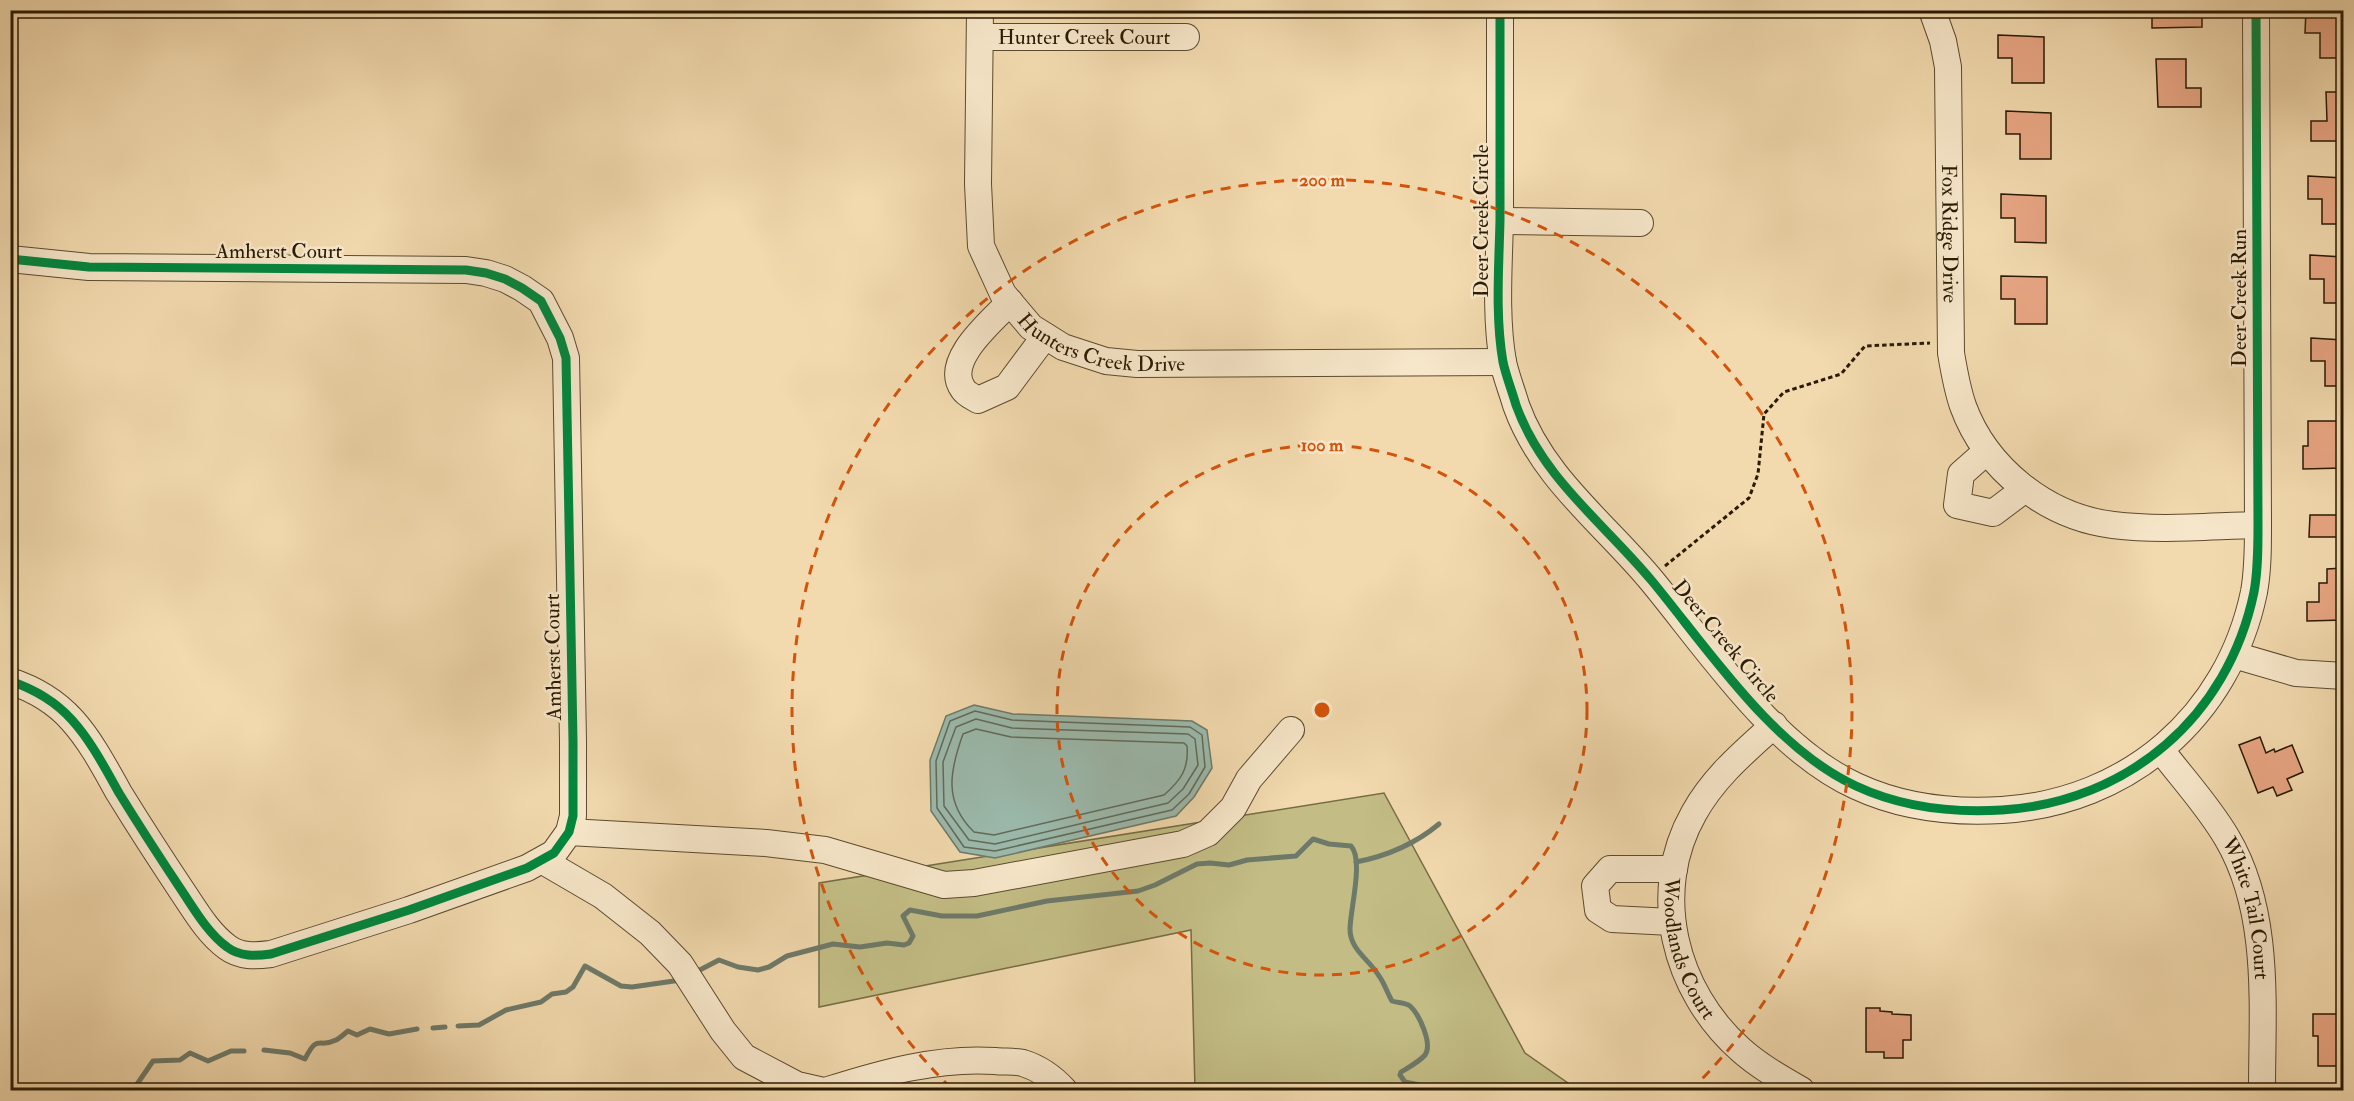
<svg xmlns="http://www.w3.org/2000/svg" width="2354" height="1101" viewBox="0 0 2354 1101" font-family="'IM FELL Double Pica',serif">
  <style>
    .green { fill: #c3bd85; stroke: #766c44; stroke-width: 1.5 }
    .water { fill: #9bbaad; stroke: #6e7a69; stroke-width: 1.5 }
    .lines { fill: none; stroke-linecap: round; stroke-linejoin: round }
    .shore { stroke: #626a58; stroke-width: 1.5 }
    .stream { stroke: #6e7a69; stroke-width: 5 }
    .building { fill: #e8a683; stroke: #2a1a03; stroke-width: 1.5 }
    .minor-casing { stroke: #5c4a2e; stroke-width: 28 }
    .path { stroke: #2a1a03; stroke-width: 3; stroke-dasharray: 4.5 3; stroke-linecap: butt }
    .minor { stroke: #f7e7ca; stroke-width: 26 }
    .cycleway-casing { stroke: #f7e7ca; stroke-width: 13 }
    .cycleway { stroke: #00873e; stroke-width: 9 }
    .ring { fill: none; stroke: #d5530b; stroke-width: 3; stroke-dasharray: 10 8 }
    .labels { text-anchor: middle; stroke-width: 5; stroke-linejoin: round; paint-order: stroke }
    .street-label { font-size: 21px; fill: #2a1a03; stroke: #f7e7ca }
    .centre { fill: #d5530b; stroke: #f7e7ca; stroke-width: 3 }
    .ring-label { font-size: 18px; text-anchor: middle; font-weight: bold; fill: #d5530b; stroke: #f7e7ca; stroke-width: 5; stroke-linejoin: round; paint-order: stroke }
  </style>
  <rect width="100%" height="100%" fill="#f2daae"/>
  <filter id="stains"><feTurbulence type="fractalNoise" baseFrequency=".00333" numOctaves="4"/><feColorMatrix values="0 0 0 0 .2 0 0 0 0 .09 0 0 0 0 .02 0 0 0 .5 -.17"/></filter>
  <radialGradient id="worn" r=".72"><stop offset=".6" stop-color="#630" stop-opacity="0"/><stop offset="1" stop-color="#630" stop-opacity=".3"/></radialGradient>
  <path class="green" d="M1384 793 1525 1053 1578 1090H1195L1191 930 819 1007V883Z"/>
  <path class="water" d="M974 705 1013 714 1192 721 1207 730 1212 768 1194 797 1176 816 995 858 960 852 931 811 930 760 946 716Z"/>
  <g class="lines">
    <g class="shore">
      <path d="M975 711 1012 720 1190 727 1202 735 1205 767 1189 794 1172 810 995 851 964 847 937 808 936 761 950 721Z"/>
      <path d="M976 719 1012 728 1188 734 1195 739 1198 765 1183 789 1168 803 995 844 969 840 944 806 943 762 956 727Z"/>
      <path d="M976 729 1011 737 1184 743 1187 746C1189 769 1181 780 1164 795L994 835 974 832C943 802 950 770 963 734Z"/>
    </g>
    <g class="stream">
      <path d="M1356 862C1387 856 1415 844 1439 824"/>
      <path d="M694 973 719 960 738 967 758 970 769 967 787 956 833 944 860 947 887 943 904 945 909 943 913 936 903 916 910 910 942 916H977L1047 901 1138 891 1155 885 1197 864 1210 863 1229 865 1247 860 1296 856 1313 839 1329 844 1351 846C1364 860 1350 910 1350 929 1350 950 1369 959 1379 976 1385 984 1387 993 1392 1001 1398 1003 1405 1002 1410 1006 1419 1014 1433 1044 1425 1055 1419 1062 1409 1067 1401 1072L1400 1075 1405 1082 1443 1090"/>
      <path d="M458 1026 479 1025 506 1010 541 1002 552 994 566 992 573 987 585 966 621 986 632 987 681 980"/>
      <path d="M433 1028 445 1027"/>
      <path d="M264 1050 290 1053 305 1059C318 1033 318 1049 336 1040 340 1038 344 1034 348 1031L357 1035 370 1029 389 1034 417 1029"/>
      <path d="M133 1090 153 1061 180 1060 190 1053 208 1061 231 1051H244"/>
      <path d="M1496 1090H1517"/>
    </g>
  </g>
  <g class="building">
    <path d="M2152 10H2202V27L2152 28Z"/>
    <path d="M2306 10 2343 12V58H2320V33H2305Z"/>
    <path d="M1998 35 2044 37V83H2012V58H1998Z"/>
    <path d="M2156 59H2186V88H2201V107H2158Z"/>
    <path d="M2326 92H2343V141H2311V121H2327Z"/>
    <path d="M2006 111 2051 113V159H2020V134H2006Z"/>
    <path d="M2308 176 2343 178V224H2322V199H2308Z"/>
    <path d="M2001 194 2046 196V243L2015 242V218H2001Z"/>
    <path d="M2310 255 2343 257V303H2324V279H2310Z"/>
    <path d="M2001 276 2047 277V324H2015V299H2001Z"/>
    <path d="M2311 338 2343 340V386H2325V361H2311Z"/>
    <path d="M2308 421H2343V468L2303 469V446H2308Z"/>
    <path d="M2310 515H2343V537H2309Z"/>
    <path d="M2343 568V620L2307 621V602H2319V583H2327V569Z"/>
    <path d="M2260 737 2266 753 2274 749 2275 752 2292 745 2303 772 2287 779 2292 790 2277 796 2273 787 2258 793 2239 745Z"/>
    <path d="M1866 1008H1880V1011L1892 1012V1014L1911 1015V1040H1903V1058H1884V1052H1866Z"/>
    <path d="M2313 1014H2341V1027H2343V1057H2341V1066H2318V1036H2313Z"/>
  </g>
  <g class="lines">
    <g class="minor-casing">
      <g id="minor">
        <path id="s1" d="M980 10 978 184 981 246 1003 294 1031 327 1063 347 1106 361 1137 364 1503 362"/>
        <path d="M1500 10C1500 80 1500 150 1500 220 1499 266 1495 316 1503 362 1506 376 1512 391 1516 405 1542 478 1604 523 1652 581 1709 650 1773 748 1856 786 1901 807 1953 813 2002 810 2128 802 2228 717 2254 592 2258 570 2258 548 2258 525L2256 10"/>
        <path id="s2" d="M1932 10 1943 41 1948 67 1951 353C1954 371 1957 389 1963 406 1986 469 2047 517 2113 525 2160 531 2211 526 2258 525"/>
        <path id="s3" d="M980 37H1186"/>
        <path d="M1500 221 1640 223"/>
        <path d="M10 259 89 267 466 270 486 273 505 279 522 288 541 301 560 338 566 358 573 741V816L569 832 554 853 527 868 409 910 271 954C256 956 240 957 227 947 209 934 196 912 184 894 162 861 140 827 119 793 105 768 91 741 72 720 55 701 34 689 10 681"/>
        <path d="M1010 302C991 322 943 361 963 389 966 394 973 397 978 400L1007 387 1045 336"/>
        <path d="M1987 451 1961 474 1957 505 1993 513 2025 489"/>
        <path d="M2234 655 2296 673 2344 676"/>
        <path id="s4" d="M1774 725C1744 752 1714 777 1694 813 1649 892 1674 991 1741 1050 1759 1066 1780 1078 1801 1090"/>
        <path id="s5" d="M2161 750C2183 779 2209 807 2227 838 2271 912 2262 1008 2262 1090"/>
        <path d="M569 832 766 843 825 850 944 885 974 883 1183 844 1208 833 1233 808 1249 779 1291 730"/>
        <path d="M543 861 603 896 650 933 680 964 723 1031 744 1057 797 1085 819 1090"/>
        <path d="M1672 922 1612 919 1598 910 1595 886 1610 869H1674"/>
        <path d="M828 1090C882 1073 938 1057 995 1061 1004 1062 1014 1061 1023 1063 1039 1068 1053 1078 1064 1090"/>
      </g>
    </g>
    <path class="path" d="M1665 566 1749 498 1758 474 1764 414 1784 392 1841 374 1865 346 1930 343"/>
    <use href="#minor" class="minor"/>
    <g class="cycleway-casing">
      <g id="cycleway">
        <path d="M1500 10C1500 80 1500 150 1500 220 1499 266 1495 316 1503 362 1506 376 1512 391 1516 405 1542 478 1604 523 1652 581 1709 650 1773 748 1856 786 1901 807 1953 813 2002 810 2128 802 2228 717 2254 592 2258 570 2258 548 2258 525L2256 10"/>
        <path d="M10 259 89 267 466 270 486 273 505 279 522 288 541 301 560 338 566 358 573 741V816L569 832 554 853 527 868 409 910 271 954C256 956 240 957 227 947 209 934 196 912 184 894 162 861 140 827 119 793 105 768 91 741 72 720 55 701 34 689 10 681"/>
      </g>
    </g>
    <use href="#cycleway" class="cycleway"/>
  </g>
  <g class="ring">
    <circle cx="1322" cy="710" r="265"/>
    <path d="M951 1088A530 530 0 1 1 1693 1088"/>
  </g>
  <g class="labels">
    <g class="street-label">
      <text dy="7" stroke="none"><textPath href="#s3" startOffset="104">Hunter Creek Court</textPath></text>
      <text transform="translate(1481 221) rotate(-90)" y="7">Deer Creek Circle</text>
      <text dy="7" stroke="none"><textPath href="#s2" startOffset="226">Fox Ridge Drive</textPath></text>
      <text x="279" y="258">Amherst Court</text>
      <text transform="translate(2239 298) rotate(-90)" y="7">Deer Creek Run</text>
      <text dy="7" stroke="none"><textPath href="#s1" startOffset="406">Hunters Creek Drive</textPath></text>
      <text transform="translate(1726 641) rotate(50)" y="7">Deer Creek Circle</text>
      <text transform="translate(553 657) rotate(-91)" y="7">Amherst Court</text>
      <text dy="7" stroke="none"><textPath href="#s5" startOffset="184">White Tail Court</textPath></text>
      <text dy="7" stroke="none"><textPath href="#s4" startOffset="262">Woodlands Court</textPath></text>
    </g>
  </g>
  <circle cx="1322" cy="710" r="9" class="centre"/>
  <g class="ring-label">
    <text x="1322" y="186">200 m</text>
    <text x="1322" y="451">100 m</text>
  </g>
  <rect width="2354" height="1101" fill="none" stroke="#f2daae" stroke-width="36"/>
  <rect x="12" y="12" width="2330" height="1077" fill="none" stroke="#2a1a03" stroke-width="3"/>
  <rect x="18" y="18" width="2318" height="1065" fill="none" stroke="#2a1a03" stroke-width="1.5"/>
  <rect width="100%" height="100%" filter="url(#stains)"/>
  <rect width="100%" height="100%" fill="url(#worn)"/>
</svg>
